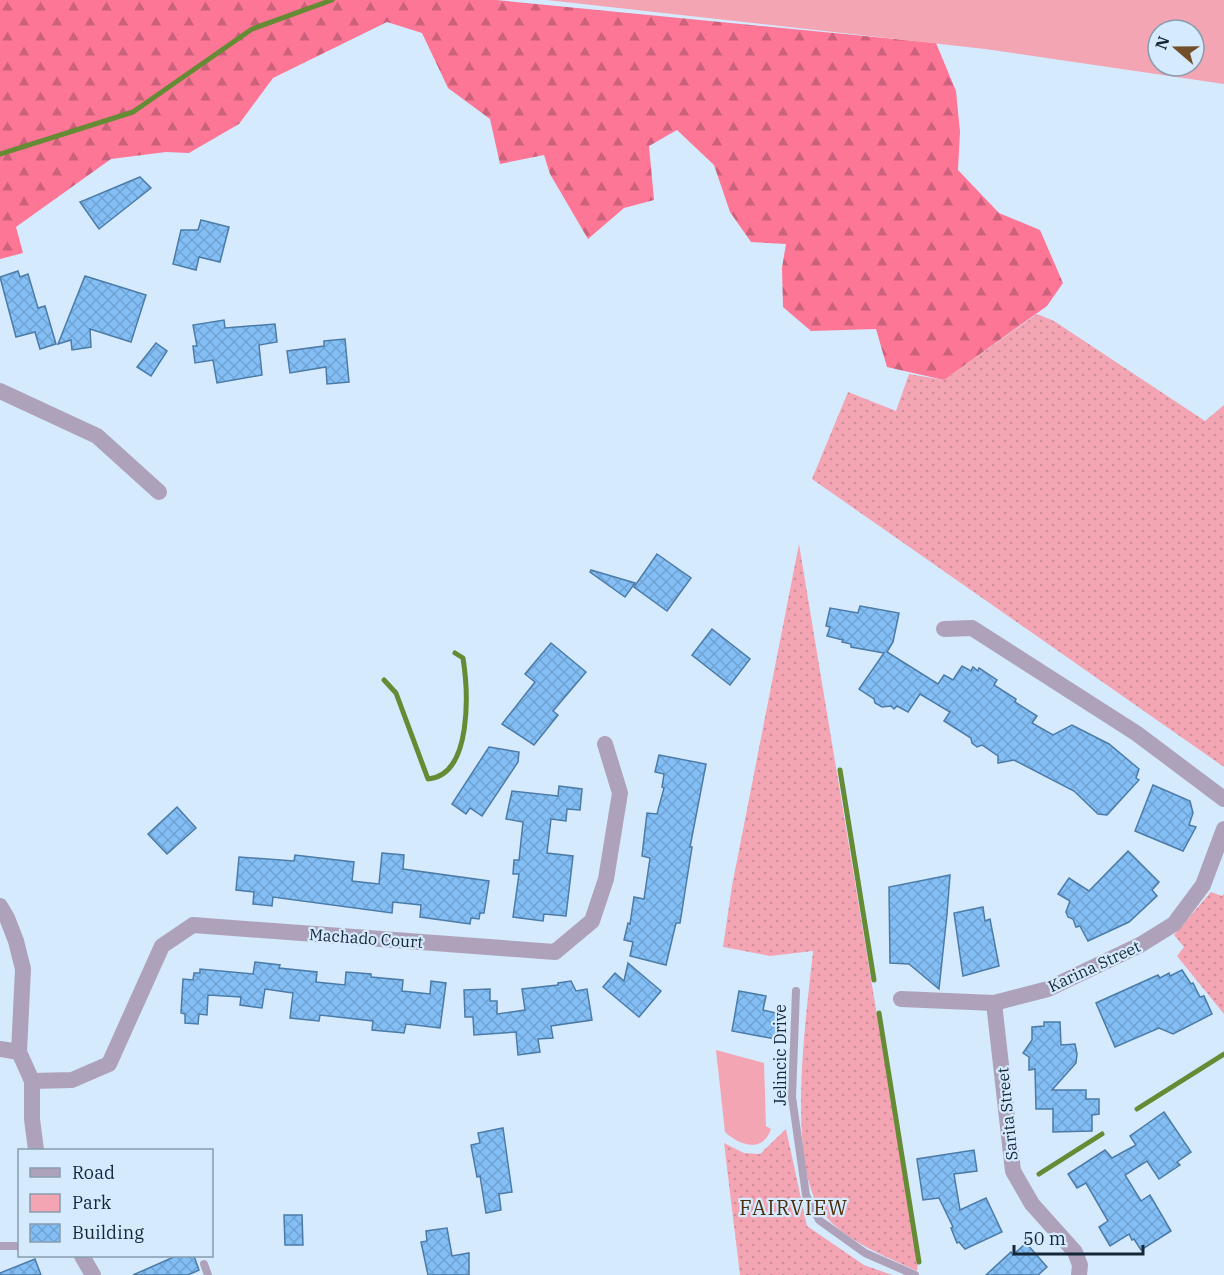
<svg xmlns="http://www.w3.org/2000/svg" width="1224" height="1275" viewBox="0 0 1224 1275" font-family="'IBM Plex Serif',serif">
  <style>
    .grass { fill: url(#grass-dots) }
    .forest { fill: url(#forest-firs) }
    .park { fill: #f3a5b3; fill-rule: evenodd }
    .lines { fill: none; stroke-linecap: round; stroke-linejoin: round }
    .stream { stroke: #658c34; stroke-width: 5 }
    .building { fill: url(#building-cross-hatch); stroke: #4b7ba6; stroke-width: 1.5 }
    .service { stroke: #aea2bb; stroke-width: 8 }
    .minor { stroke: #aea2bb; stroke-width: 16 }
    .labels { text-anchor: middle; stroke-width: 4.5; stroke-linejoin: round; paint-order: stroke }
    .street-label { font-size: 16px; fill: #132739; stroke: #d6eafe }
    .quarter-label { font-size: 20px; letter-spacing: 1.5px; fill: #4a2f0f; stroke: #d6eafe }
  </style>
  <defs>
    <pattern id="grass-dots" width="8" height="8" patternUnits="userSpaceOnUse" patternTransform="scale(1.5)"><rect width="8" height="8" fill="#f3a5b3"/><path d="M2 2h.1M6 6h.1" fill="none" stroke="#cf8e9b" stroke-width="1.8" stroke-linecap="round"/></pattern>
    <pattern id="forest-firs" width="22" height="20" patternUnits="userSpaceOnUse" patternTransform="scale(1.5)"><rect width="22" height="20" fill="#fd7695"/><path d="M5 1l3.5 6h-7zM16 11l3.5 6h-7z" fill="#cc617b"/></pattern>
    <pattern id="building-cross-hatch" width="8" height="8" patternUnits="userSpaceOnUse" patternTransform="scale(1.5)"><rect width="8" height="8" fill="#83bef5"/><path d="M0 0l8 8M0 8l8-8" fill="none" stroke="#70a3d3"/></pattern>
  </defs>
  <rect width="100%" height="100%" fill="#d6eafe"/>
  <g class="grass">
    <path d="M1037 314 1054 321 1205 421 1224 405V767L812 479 848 392 896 411 909 374 944 380Z"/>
    <path d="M799 544 918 1263 917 1271C885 1256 852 1244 827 1218 783 1173 807 1011 813 951L770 956 723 947 732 886Z"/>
    <path d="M1211 892 1222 896 1224 894V1014L1177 956 1184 947 1174 935Z"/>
    <path d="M786 1129 807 1226 864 1265 892 1275H740L724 1143 744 1153 760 1154Z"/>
  </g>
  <path class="forest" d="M0 0H496L936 43 956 91 960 132 958 170 999 213 1040 230 1063 283 1047 306 944 380 887 367 876 329 811 331 783 307 782 268 786 244 751 242 730 212 714 165 677 130 649 146 654 200 624 208 588 239 550 174 544 155 500 164 490 119 448 88 422 33 387 22 273 78 239 124 189 153 166 152 111 159 16 227 23 253 0 259Z"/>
  <g class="park">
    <path d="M547 0H1224V84L985 49ZM1158 30H1194V66H1158Z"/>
    <path d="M716 1050 764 1063 766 1126 771 1129C763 1153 740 1146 725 1132Z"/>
  </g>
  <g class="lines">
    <g class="stream">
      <path d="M0 154 133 112 252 29 332 0"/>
      <path d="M384 680 396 693 428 779C473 775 468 690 463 658L455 653"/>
      <path d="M840 770 874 980"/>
      <path d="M879 1013 919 1262"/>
      <path d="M1137 1109 1224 1054"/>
      <path d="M1039 1174 1102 1134"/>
    </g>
  </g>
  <g class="building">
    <path d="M140 177 151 188 99 229 80 202Z"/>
    <path d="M201 220 229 227 220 262 199 257 196 270 173 264 181 230H198Z"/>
    <path d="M18 271 20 277 28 274 38 308 45 306 56 344 40 349 35 332 16 337 0 277Z"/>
    <path d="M85 276 146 295 131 342 90 329 91 347 72 350 71 340 58 344Z"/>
    <path d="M224 320 225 328 275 324 277 342 259 345 262 375 217 383 213 360 195 363 193 346H197L193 325Z"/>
    <path d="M345 339 349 382 327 384 326 367 290 373 287 351 324 346V341Z"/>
    <path d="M156 343 167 351 151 376 137 367Z"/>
    <path d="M657 554 691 578 667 611 634 587Z"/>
    <path d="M591 570 635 583 625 597 590 572Z"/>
    <path d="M860 606 899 613 893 642 887 652 938 684 944 675 953 680 962 666 971 671 973 667 978 671 979 668 997 680 994 685 1016 699 1015 702 1037 716 1032 723 1053 735 1072 725 1109 744 1139 769 1136 778 1139 780 1107 815 1098 814 1074 791 1014 760 998 763V756L982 745 977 747 972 743 971 738 944 721 950 712 920 694 908 712 897 706 894 709 891 706 882 707 875 703 874 699 859 689 884 653 851 647V644L842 642 843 640 827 636 830 627 826 626 830 608 858 613Z"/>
    <path d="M712 629 750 659 730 685 692 655Z"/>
    <path d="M551 643 586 672 553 711 558 715 534 745 502 724 535 682 525 674Z"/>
    <path d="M489 747 519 752 518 762 482 816 470 808 466 814 452 804Z"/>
    <path d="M659 755 706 764 690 847H692L680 923H676L666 965 630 956 633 942 624 940 628 923 630 924 634 897 644 899 650 858 642 856 647 813 657 814 664 788 662 787 664 774 655 772Z"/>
    <path d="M1153 785 1190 801 1193 813 1189 825 1196 827 1183 851 1135 831Z"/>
    <path d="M559 786 582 789 580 810 567 809 566 821 551 819 547 853 573 856 566 916 544 914 543 921 513 917 519 874H513L514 860H519L523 822 506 819 512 791 558 796Z"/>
    <path d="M177 807 196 828 167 854 148 834Z"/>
    <path d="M1128 851 1159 882 1152 890 1157 896 1129 922 1088 941 1080 926 1076 927 1073 919 1068 917 1066 912 1070 901 1058 894 1069 878 1089 891Z"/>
    <path d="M382 853 404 855 403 869 489 881 484 913H480L479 919 471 918 470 924 420 917 421 905 393 902 392 913 273 897 272 906 253 904 254 892 236 890 239 857 294 861 295 855 354 862 352 881 379 884Z"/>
    <path d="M950 875 947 914 939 989 909 964 890 963 889 887Z"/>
    <path d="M983 907 985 921 990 919 999 966 963 976 954 913Z"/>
    <path d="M255 962 280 965 279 968 317 972 316 982 345 985 346 972 371 974V977L403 980 402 991 430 994 431 981 446 983 440 1028 406 1024 404 1033 372 1030 373 1021 320 1015 319 1021 290 1018 293 993 265 989 262 1008 240 1005 241 997 208 995 207 1015 199 1014 198 1024 185 1023V1014L181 1013 183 979 193 980 194 973H200V969L253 974Z"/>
    <path d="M628 963 661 991 639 1017 603 987 615 973 624 981Z"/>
    <path d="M1182 970 1191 984 1193 983 1200 997 1204 996 1212 1014 1173 1034 1159 1028 1115 1047 1096 1003 1158 975 1160 978 1169 973 1170 976Z"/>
    <path d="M571 981 576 991 587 989 592 1020 551 1026 553 1038 538 1039 540 1052 518 1055 516 1032 474 1035 473 1017H465L464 990 490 989V1001H497V1014L525 1010 522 989 558 985V983Z"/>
    <path d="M739 991 766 996 763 1010 780 1014 775 1039 732 1031Z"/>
    <path d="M1044 1022H1060L1061 1045 1075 1044 1077 1054 1076 1063 1052 1090H1086V1099H1099V1114L1092 1115V1131L1053 1132V1109H1036L1035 1069 1029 1070V1057L1023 1053 1032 1040V1027L1044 1026Z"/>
    <path d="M1164 1112 1191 1152 1177 1162 1180 1165 1159 1179 1147 1161 1125 1175 1141 1201 1150 1195 1171 1231 1141 1250 1134 1239 1132 1240 1129 1234 1110 1246 1099 1227 1108 1221 1086 1183 1077 1188 1068 1174 1105 1150 1112 1158 1136 1145 1130 1136Z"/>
    <path d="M503 1128 512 1192 499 1194 501 1210 486 1213 480 1176 477 1177 471 1145 480 1143 478 1133Z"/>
    <path d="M974 1150 977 1171 954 1174 960 1210 986 1198 1002 1232 965 1249 959 1242 957 1243 951 1228 953 1227 939 1198 923 1200 917 1159Z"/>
    <path d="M284 1215H302L303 1245H285Z"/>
    <path d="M447 1228 452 1256 469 1253V1275H428L421 1242 427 1241 426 1231Z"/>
    <path d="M1026 1243 1047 1267 1038 1275H986L1011 1252 1013 1255Z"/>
    <path d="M176 1256H194L199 1270 188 1275H133Z"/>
    <path d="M35 1259 41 1275H0V1273Z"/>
  </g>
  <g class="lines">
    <g class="service">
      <path d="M796 991 792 1097 806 1195 819 1220 865 1253 915 1275"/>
      <path d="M0 1246H20"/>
      <path d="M204 1264 208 1275"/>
    </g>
    <g class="minor">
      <path d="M0 391 97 436 159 492"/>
      <path d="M944 629 972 628 1136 733 1224 799"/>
      <path d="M0 906 7 918 16 941 23 969 19 1052 32 1081V1119L36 1150"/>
      <path d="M901 999 994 1003 1048 989 1140 945 1174 924 1203 885 1224 829"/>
      <path d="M994 1003 1013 1171 1032 1204 1075 1252 1080 1265 1079 1275"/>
      <path d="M0 1049 19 1052"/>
      <path d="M32 1081 72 1080 109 1064 162 946 193 925 555 952 592 921 606 879 620 793 605 744"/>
      <path d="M82 1256 93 1275"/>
    </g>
  </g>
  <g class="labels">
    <g class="street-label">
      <text transform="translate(366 938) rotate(4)" y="6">Machado Court</text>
      <text transform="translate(1094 966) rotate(-25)" y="6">Karina Street</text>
      <text transform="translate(780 1055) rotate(-90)" y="6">Jelincic Drive</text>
      <text transform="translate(1007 1114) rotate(-96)" y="6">Sarita Street</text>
    </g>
    <g class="quarter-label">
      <text x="794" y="1215">FAIRVIEW</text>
    </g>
  </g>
  <rect x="18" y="1149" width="195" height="108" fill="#d6eafe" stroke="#889caf" stroke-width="1.5"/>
  <rect x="30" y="1168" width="30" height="9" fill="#aea2bb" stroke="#889caf" stroke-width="1.5"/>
  <text x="72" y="1179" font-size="18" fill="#132739">Road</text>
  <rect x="30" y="1194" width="30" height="18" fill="#f3a5b3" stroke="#889caf" stroke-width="1.5"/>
  <text x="72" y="1209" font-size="18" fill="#132739">Park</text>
  <rect x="30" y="1224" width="30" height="18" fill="url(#building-cross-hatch)" stroke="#889caf" stroke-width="1.5"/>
  <text x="72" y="1239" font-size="18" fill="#132739">Building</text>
  <g transform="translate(1176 48) rotate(290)"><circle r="28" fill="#d6eafe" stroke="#889caf" stroke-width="1.5"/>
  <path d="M0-4.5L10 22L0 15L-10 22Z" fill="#724f28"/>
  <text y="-9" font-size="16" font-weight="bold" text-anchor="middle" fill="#132739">N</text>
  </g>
  <path d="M1014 1245v9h129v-9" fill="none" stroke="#132739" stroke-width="3"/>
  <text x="1023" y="1245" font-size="18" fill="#132739" stroke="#d6eafe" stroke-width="4.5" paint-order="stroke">50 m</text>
</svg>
